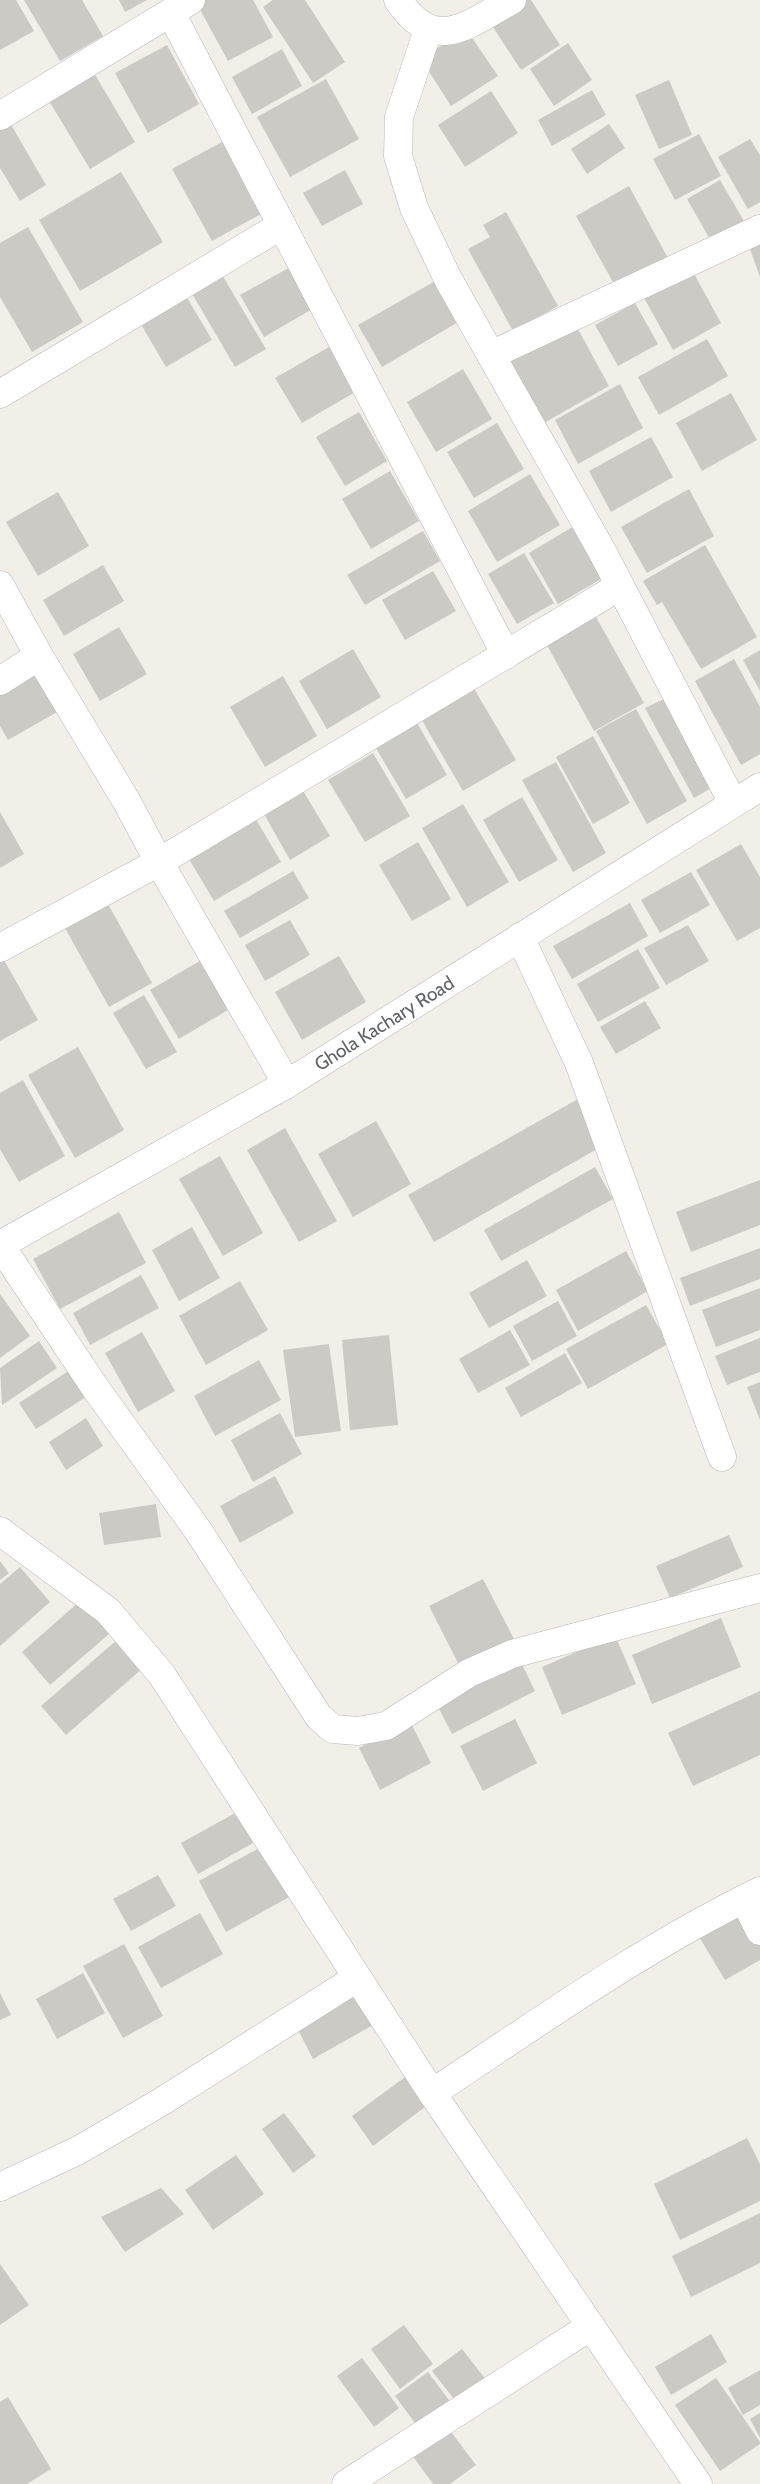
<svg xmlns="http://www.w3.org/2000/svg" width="760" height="2484" viewBox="0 0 760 2484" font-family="Cabin,sans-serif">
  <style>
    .building { fill: #cccac5 }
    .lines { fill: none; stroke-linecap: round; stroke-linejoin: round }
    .minor-casing { stroke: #b5b8bc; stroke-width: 29 }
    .minor { stroke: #fff; stroke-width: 28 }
    .labels { text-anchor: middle; stroke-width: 4; stroke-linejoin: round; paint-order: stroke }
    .street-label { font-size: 19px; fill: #5f6368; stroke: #fff }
  </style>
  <rect width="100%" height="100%" fill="#f1efe8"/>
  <g class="building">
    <path d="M0 0H16L34 31 0 50Z"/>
    <path d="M24 0H82L103 36 60 61Z"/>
    <path d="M119 0H147L125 12Z"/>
    <path d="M204 0H253L273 37 228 61 197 4Z"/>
    <path d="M273 0H305L345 62 313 83 263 7Z"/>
    <path d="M520 0H531L560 45 521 70 489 21Z"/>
    <path d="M466 29 498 76 451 106 421 59Z"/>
    <path d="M568 43 592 80 554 106 530 69Z"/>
    <path d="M167 45 199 104 148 133 115 73Z"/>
    <path d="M282 49 302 86 252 114 232 77Z"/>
    <path d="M94 73 135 142 90 169 48 99Z"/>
    <path d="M326 79 359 139 290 177 257 117Z"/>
    <path d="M669 80 692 135 659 149 635 95Z"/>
    <path d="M592 90 606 115 552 146 538 120Z"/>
    <path d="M491 91 518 133 465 167 438 125Z"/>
    <path d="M10 123 46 185 20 201 0 168V129Z"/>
    <path d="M609 124 625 148 587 174 571 149Z"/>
    <path d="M699 134 721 176 675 200 653 159Z"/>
    <path d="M750 139 760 155V202L748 209 718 157Z"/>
    <path d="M224 141 263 213 212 241 172 169Z"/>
    <path d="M345 170 363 204 322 226 303 193Z"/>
    <path d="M121 172 163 242 80 291 39 220Z"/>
    <path d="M720 180 748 228 715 248 687 199Z"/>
    <path d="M629 186 670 262 618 291 576 216Z"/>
    <path d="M506 212 558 306 513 331 468 249 490 237 483 225Z"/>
    <path d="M28 227 83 322 32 352 0 297V243Z"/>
    <path d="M760 242V277L749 246Z"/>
    <path d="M292 266 314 308 264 337 240 295Z"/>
    <path d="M218 268 266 349 235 367 187 285Z"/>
    <path d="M692 270 721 323 673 350 643 296Z"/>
    <path d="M437 280 460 321 382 367 358 325Z"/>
    <path d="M185 294 212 340 166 367 139 321Z"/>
    <path d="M635 303 658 344 618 366 595 325Z"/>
    <path d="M573 320 609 386 544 423 508 356Z"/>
    <path d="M707 339 728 376 659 415 638 377Z"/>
    <path d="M336 343 362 388 302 423 275 378Z"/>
    <path d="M463 369 492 419 436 452 407 402Z"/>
    <path d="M620 384 643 428 578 464 555 420Z"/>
    <path d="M731 393 757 440 702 471 676 423Z"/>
    <path d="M359 412 387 461 345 486 316 437Z"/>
    <path d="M497 423 524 469 474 498 447 452Z"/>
    <path d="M651 437 673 477 611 512 589 471Z"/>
    <path d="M390 471 419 521 371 549 342 499Z"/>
    <path d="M530 474 560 525 497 562 468 511Z"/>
    <path d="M689 489 714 536 647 573 621 527Z"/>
    <path d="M58 492 89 546 38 576 6 522Z"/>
    <path d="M579 523 610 574 558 604 529 553Z"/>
    <path d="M423 531 440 561 365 605 347 575Z"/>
    <path d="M705 545 757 637 701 669 662 602 657 605 643 581Z"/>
    <path d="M524 553 554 603 517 624 488 574Z"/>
    <path d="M103 565 124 601 64 636 43 600Z"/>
    <path d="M433 571 456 611 405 640 382 600Z"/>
    <path d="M591 608 644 703 594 731 542 636Z"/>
    <path d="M119 627 147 674 100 701 73 654Z"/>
    <path d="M353 649 381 697 327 729 299 681Z"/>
    <path d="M760 650V691L743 660Z"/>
    <path d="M734 659 760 707V754L741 765 695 681Z"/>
    <path d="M41 664 66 707 8 740 0 726V688Z"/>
    <path d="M283 676 317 736 265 767 230 707Z"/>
    <path d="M473 687 516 760 463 791 420 717Z"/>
    <path d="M668 697 713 787 694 798 645 708Z"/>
    <path d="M636 709 687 801 647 824 596 731Z"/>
    <path d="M412 714 447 775 406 799 370 738Z"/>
    <path d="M593 736 630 803 593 824 556 757Z"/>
    <path d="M373 753 410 816 365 842 328 780Z"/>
    <path d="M556 762 606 853 573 872 522 780Z"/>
    <path d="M299 784 330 836 290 860 260 807Z"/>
    <path d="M522 797 558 860 519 882 483 820Z"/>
    <path d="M463 804 509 882 467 907 422 828Z"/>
    <path d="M0 812 24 854 0 868Z"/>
    <path d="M253 814 281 862 214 901 186 854Z"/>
    <path d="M418 842 451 899 412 921 379 865Z"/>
    <path d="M741 844 760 877V928L737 941 696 870Z"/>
    <path d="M293 871 309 898 240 938 224 911Z"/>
    <path d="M691 872 710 905 660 933 641 900Z"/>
    <path d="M630 903 648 936 572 979 553 946Z"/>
    <path d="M108 904 152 983 109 1007 65 928Z"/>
    <path d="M290 920 310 955 265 981 245 945Z"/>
    <path d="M688 925 709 961 666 985 644 948Z"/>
    <path d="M638 949 660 988 598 1022 577 984Z"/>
    <path d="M210 955 238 1004 179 1039 150 990Z"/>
    <path d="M339 956 366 1002 302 1040 275 992Z"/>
    <path d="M4 960 38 1020 0 1041V962Z"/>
    <path d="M144 995 177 1052 146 1069 113 1013Z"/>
    <path d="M645 1001 661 1028 616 1054 600 1027Z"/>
    <path d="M78 1047 124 1130 75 1158 28 1075Z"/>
    <path d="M23 1080 65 1156 19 1182 0 1149V1093Z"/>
    <path d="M578 1099 604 1145 434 1242 408 1195Z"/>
    <path d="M376 1121 411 1184 353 1217 318 1154Z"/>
    <path d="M285 1128 337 1221 299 1242 247 1150Z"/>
    <path d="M220 1156 263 1233 223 1256 179 1179Z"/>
    <path d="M595 1167 613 1199 501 1261 484 1230Z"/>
    <path d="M760 1180V1225L691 1252 676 1212Z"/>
    <path d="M119 1212 146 1263 60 1309 33 1259Z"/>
    <path d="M192 1227 220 1278 179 1301 152 1250Z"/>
    <path d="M760 1248V1279L690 1306 680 1278Z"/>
    <path d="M626 1251 648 1291 578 1331 556 1290Z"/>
    <path d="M527 1260 547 1296 489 1328 469 1293Z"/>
    <path d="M141 1275 159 1308 90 1345 73 1313Z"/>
    <path d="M240 1281 268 1330 206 1365 179 1316Z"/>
    <path d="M760 1288V1330L716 1347 702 1310Z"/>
    <path d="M0 1294 30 1336 0 1358Z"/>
    <path d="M558 1301 577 1336 532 1361 513 1326Z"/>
    <path d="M646 1305 668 1344 588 1389 566 1349Z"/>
    <path d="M510 1330 530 1365 478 1393 459 1359Z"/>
    <path d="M142 1332 175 1391 138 1412 105 1353Z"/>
    <path d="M389 1335 398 1425 350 1430 342 1340Z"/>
    <path d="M760 1338V1372L727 1385 715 1356Z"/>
    <path d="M39 1341 57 1368 2 1405 0 1368Z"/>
    <path d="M329 1344 341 1431 295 1437 283 1350Z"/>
    <path d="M565 1353 582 1383 521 1417 505 1388Z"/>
    <path d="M259 1360 281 1400 215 1436 194 1396Z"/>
    <path d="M70 1370 86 1397 36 1429 19 1403Z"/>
    <path d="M760 1382V1420L747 1387Z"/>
    <path d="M280 1413 302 1454 253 1482 231 1440Z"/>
    <path d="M86 1418 103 1446 66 1470 49 1442Z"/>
    <path d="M275 1476 294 1513 240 1543 220 1506Z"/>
    <path d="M156 1504 161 1537 104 1545 99 1513Z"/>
    <path d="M729 1535 743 1567 670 1598 656 1566Z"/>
    <path d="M0 1561 9 1573 0 1580Z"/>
    <path d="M20 1567 50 1602 0 1646V1584Z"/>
    <path d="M483 1579 514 1639 460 1667 429 1606Z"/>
    <path d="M80 1601 109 1634 50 1685 22 1652Z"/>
    <path d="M721 1618 741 1667 652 1704 632 1655Z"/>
    <path d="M615 1635 636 1684 562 1715 542 1667Z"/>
    <path d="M118 1639 143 1668 66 1735 41 1706Z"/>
    <path d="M519 1658 535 1691 452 1734 435 1701Z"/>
    <path d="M760 1691V1755L693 1786 668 1733Z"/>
    <path d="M515 1719 537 1763 483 1791 460 1746Z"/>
    <path d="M410 1721 431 1763 380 1790 359 1748Z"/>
    <path d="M237 1812 253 1843 198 1874 181 1843Z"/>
    <path d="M263 1846 291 1896 226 1932 199 1881Z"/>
    <path d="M158 1875 176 1906 131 1931 113 1899Z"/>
    <path d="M743 1909 760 1938V1960L725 1980 698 1935Z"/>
    <path d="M200 1913 223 1954 161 1988 138 1947Z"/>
    <path d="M124 1944 163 2016 123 2038 83 1966Z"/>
    <path d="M83 1973 105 2013 57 2039 36 1999Z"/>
    <path d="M353 1989 373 2025 313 2059 294 2022Z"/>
    <path d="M0 1993 11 2015 0 2020Z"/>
    <path d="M408 2075 429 2104 373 2146 352 2116Z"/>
    <path d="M284 2113 316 2156 293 2173 262 2129Z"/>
    <path d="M747 2138 760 2164V2201L680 2240 654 2184Z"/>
    <path d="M236 2155 264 2194 213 2230 185 2190Z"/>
    <path d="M161 2188 184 2214 125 2252 101 2217Z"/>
    <path d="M760 2213V2263L691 2297 672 2256Z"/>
    <path d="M0 2264 29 2305 0 2325Z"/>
    <path d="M404 2325 433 2364 400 2389 371 2349Z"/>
    <path d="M711 2334 727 2362 671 2395 655 2367Z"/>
    <path d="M462 2349 490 2385 461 2408 432 2371Z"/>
    <path d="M362 2358 399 2408 374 2427 337 2376Z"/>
    <path d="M760 2370V2405L743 2415 728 2388Z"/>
    <path d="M428 2372 454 2407 421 2431 395 2396Z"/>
    <path d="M716 2378 760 2442V2444L720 2471 675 2405Z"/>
    <path d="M8 2397 51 2469 27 2484H0V2402Z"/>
    <path d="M760 2413V2438L750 2419Z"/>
    <path d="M448 2428 476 2465 450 2484H433L412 2455Z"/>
  </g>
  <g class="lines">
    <g class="minor-casing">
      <g id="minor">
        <path d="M398 0C435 55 467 25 512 0"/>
        <path d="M171 13 506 655"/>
        <path d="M428 30 399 117 398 156 414 208 448 279 603 553 733 803"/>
        <path d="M0 116 191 0"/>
        <path d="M491 355 760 229"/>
        <path d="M0 394 282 225"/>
        <path d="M0 585 39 656 127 802 159 862 287 1084"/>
        <path d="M0 681 39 656"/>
        <path d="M520 937 579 1063 722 1457"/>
        <path d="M0 948 159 862 620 586"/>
        <path d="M0 1245 96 1389 197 1529 319 1717 333 1729 358 1731 386 1726 469 1673 512 1654 760 1588"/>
        <path d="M0 1245 287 1084 760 787"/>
        <path d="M0 1531 108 1611 162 1675 432 2093 698 2484"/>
        <path d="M744 1899 760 1931"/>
        <path d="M432 2093C539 2022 645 1947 760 1891"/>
        <path d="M0 2187 79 2150 161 2102 357 1978"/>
        <path d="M346 2484 591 2326"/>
      </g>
    </g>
    <use href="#minor" class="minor"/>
  </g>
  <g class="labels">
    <g class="street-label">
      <text transform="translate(384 1023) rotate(-32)" y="7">Ghola Kachary Road</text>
    </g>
  </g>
</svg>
